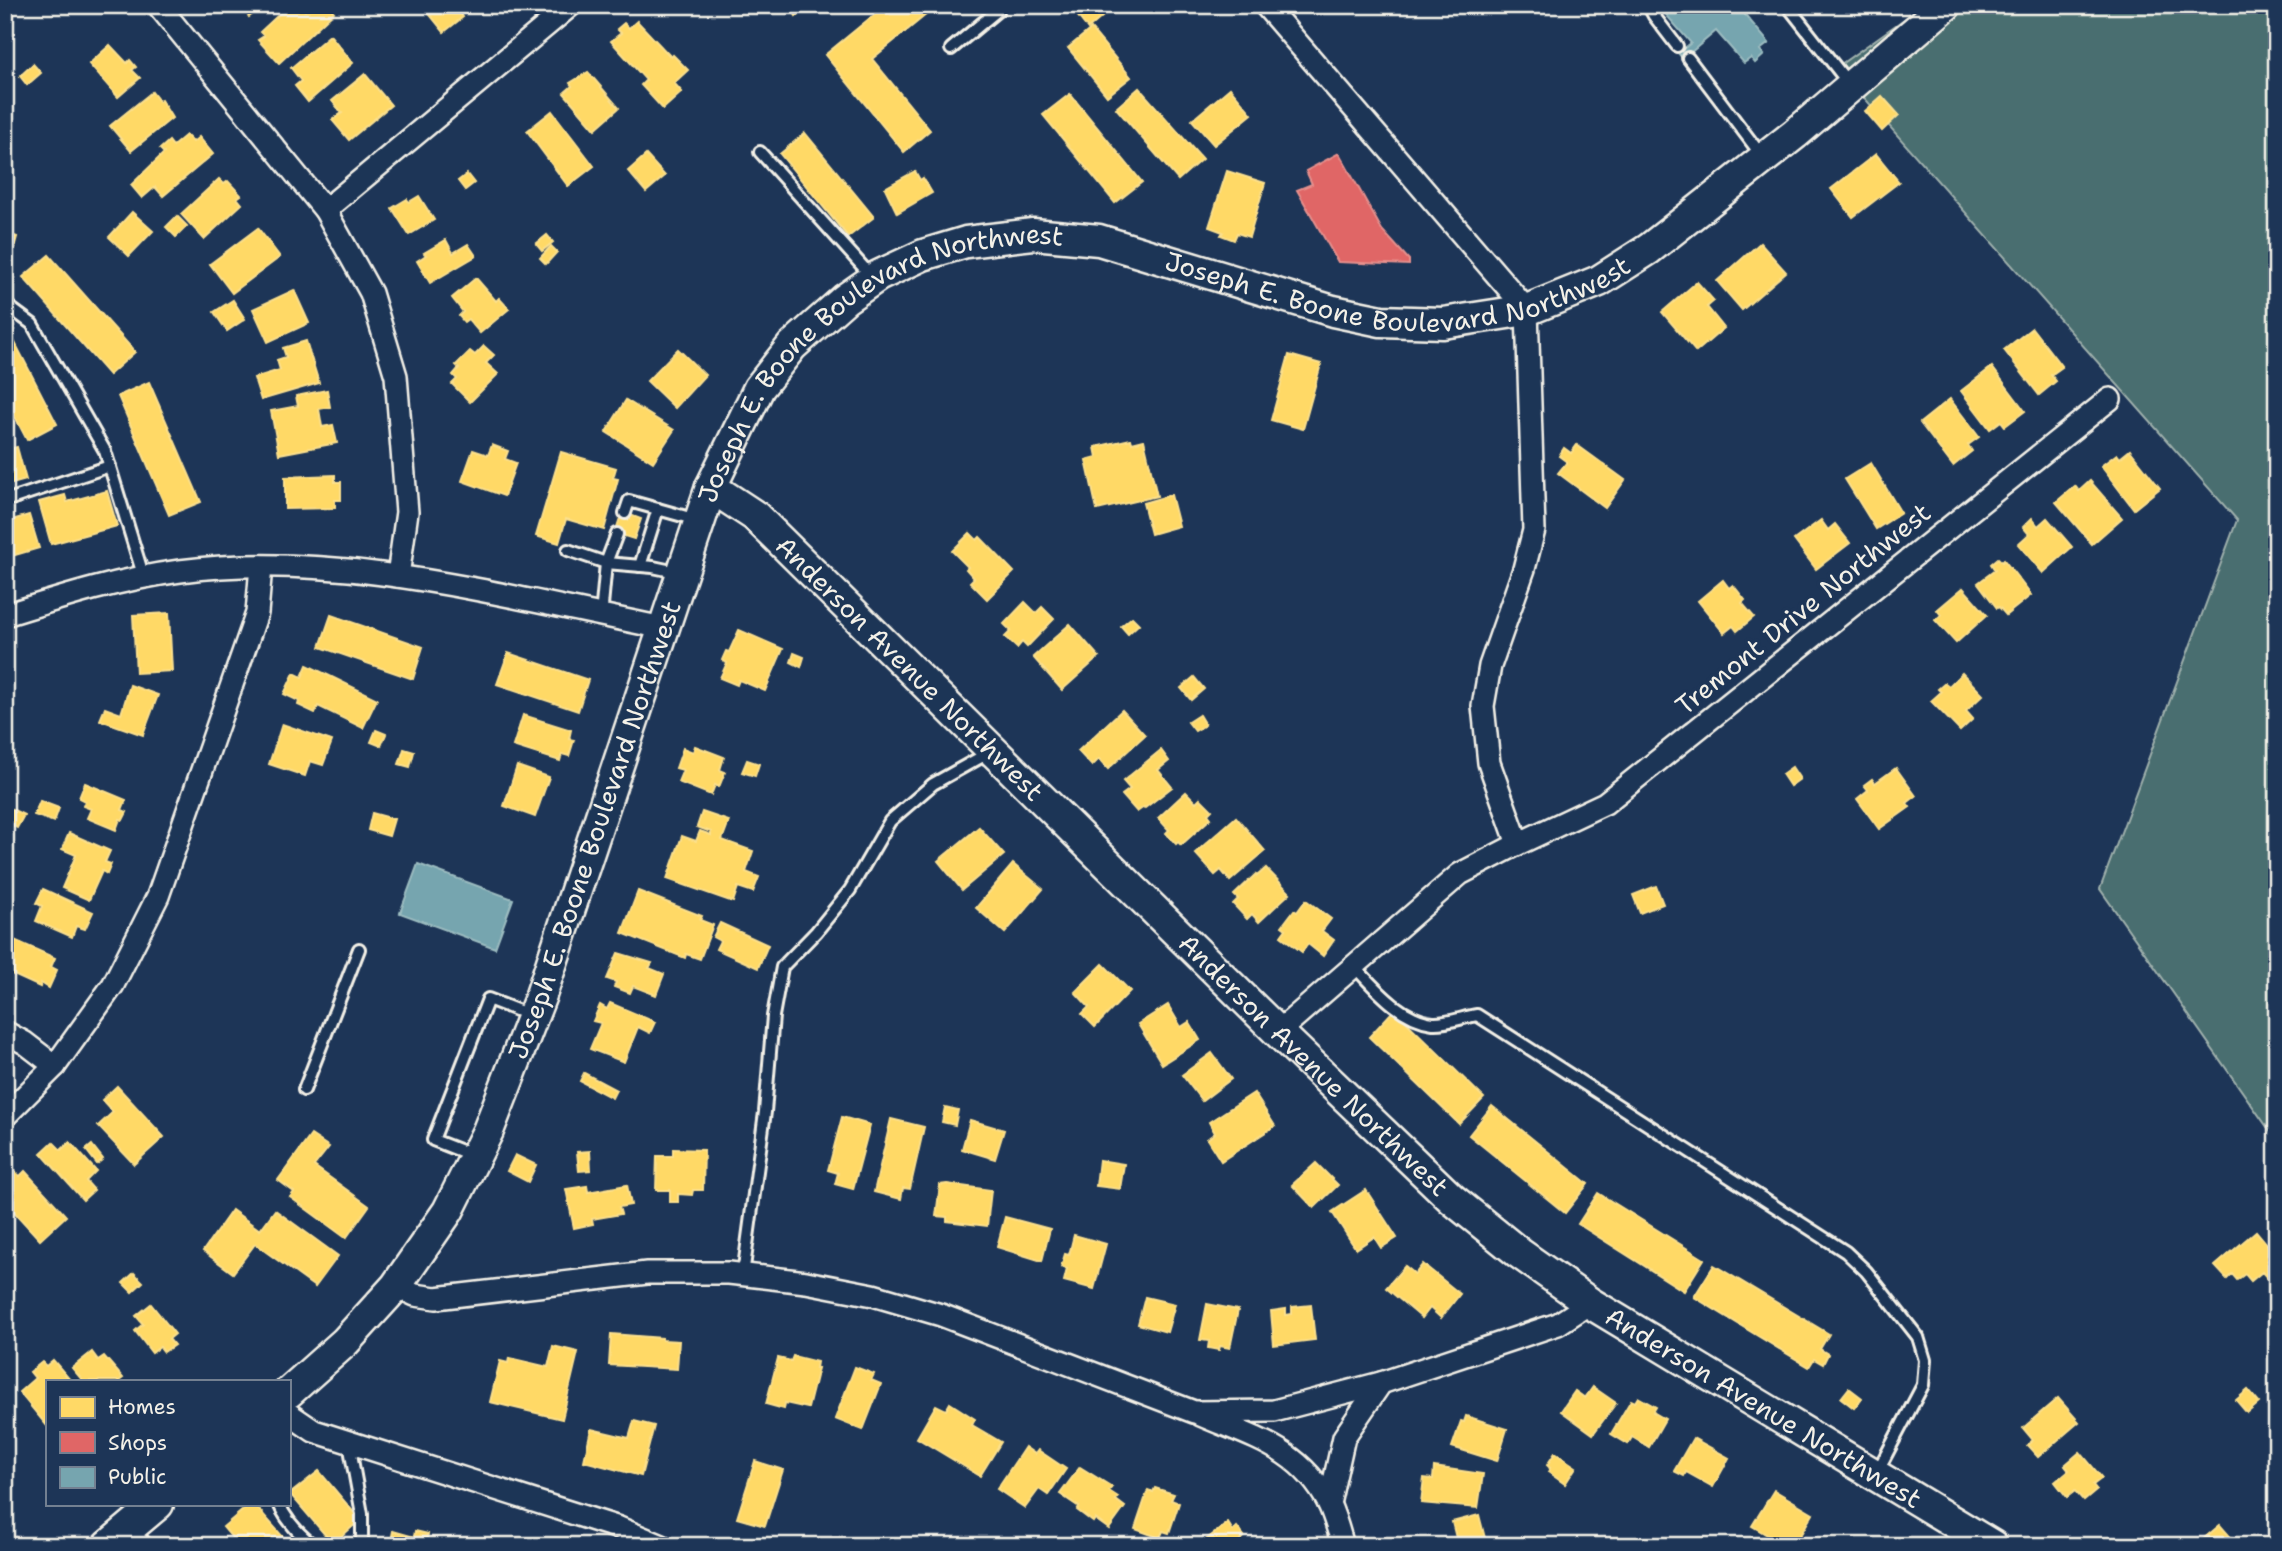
<svg xmlns="http://www.w3.org/2000/svg" width="2282" height="1551" viewBox="0 0 2282 1551" font-family="'Shantell Sans',sans-serif">
  <style>
    .green { fill: #4a6e70; stroke: #9fb0ac; stroke-width: 2 }
    .homes { fill: #ffd966; stroke: #fce08d; stroke-width: 2 }
    .shops { fill: #e06666; stroke: #e6908d; stroke-width: 2 }
    .public { fill: #76a5af; stroke: #9cbcc0; stroke-width: 2 }
    .lines { fill: none; stroke-linecap: round; stroke-linejoin: round }
    .lane-casing { stroke: #f4f1e8; stroke-width: 16 }
    .street-casing { stroke: #f4f1e8; stroke-width: 26 }
    .secondary-casing { stroke: #f4f1e8; stroke-width: 35 }
    .lane { stroke: #1d3557; stroke-width: 10 }
    .street { stroke: #1d3557; stroke-width: 21 }
    .secondary { stroke: #1d3557; stroke-width: 30 }
    .labels { text-anchor: middle; stroke-width: 7; stroke-linejoin: round; paint-order: stroke }
    .street-label { font-size: 26px; fill: #f4f1e8; stroke: #1d3557 }
  </style>
  <rect width="100%" height="100%" fill="#1d3557"/>
  <filter id="ink" filterUnits="userSpaceOnUse"><feTurbulence type="fractalNoise" baseFrequency=".0143" numOctaves="2"/><feDisplacementMap in="SourceGraphic" scale="14" xChannelSelector="R" yChannelSelector="G"/><feConvolveMatrix kernelMatrix="1 2 1 2 8 2 1 2 1" color-interpolation-filters="sRGB"/></filter>
  <g filter="url(#ink)">
    <path class="green" d="M1924 5H2277V1141L2100 889 2237 520 1837 67Z"/>
    <g class="homes">
      <path d="M230 5H264L249 17 244 10 237 14Z"/>
      <path d="M289 5H300L305 11 312 5H328L334 12 279 63 258 40 264 36 260 32Z"/>
      <path d="M422 5H456L455 6 463 17 444 32Z"/>
      <path d="M790 5H814L796 16Z"/>
      <path d="M886 5H938L872 59 930 130 904 152 825 55Z"/>
      <path d="M1069 5H1116L1088 29Z"/>
      <path d="M637 21 671 57 673 55 688 70 674 83 682 92 663 109 641 85 646 80 611 41 621 33 617 29 624 23 629 28Z"/>
      <path d="M1091 29 1131 77 1107 96 1068 48Z"/>
      <path d="M330 35 353 63 308 102 295 86 301 81 291 68Z"/>
      <path d="M110 45 127 63 130 60 136 67 132 70 140 78 118 97 89 64Z"/>
      <path d="M33 64 41 73 27 85 20 76Z"/>
      <path d="M588 72 619 108 595 129 564 93 572 86 570 83Z"/>
      <path d="M365 74 391 105 349 140 332 120 342 113 332 101Z"/>
      <path d="M1139 88 1202 159 1178 180 1116 108Z"/>
      <path d="M1230 88 1252 114 1214 145 1192 120Z"/>
      <path d="M152 92 159 101 161 100 172 118 131 151 110 126Z"/>
      <path d="M1070 94 1142 182 1115 203 1043 115Z"/>
      <path d="M1882 96 1899 115 1882 131 1865 111Z"/>
      <path d="M552 111 594 166 568 186 527 131Z"/>
      <path d="M805 133 874 217 848 237 780 154Z"/>
      <path d="M186 135 193 142 199 137 213 154 163 196 155 187 142 198 131 185 164 153 160 149 169 141 173 146Z"/>
      <path d="M1876 154 1899 182 1853 217 1831 189Z"/>
      <path d="M646 155 665 176 646 192 628 171Z"/>
      <path d="M915 171 920 180 923 178 932 193 897 213 885 188Z"/>
      <path d="M1227 171 1265 183 1249 237 1237 233 1234 240 1221 235 1223 232 1209 227Z"/>
      <path d="M467 174 474 183 465 190 458 181Z"/>
      <path d="M219 179 224 184 228 181 241 195 237 198 242 204 204 239 181 214Z"/>
      <path d="M419 196 434 220 409 235 392 208 407 199 409 202Z"/>
      <path d="M132 212 153 231 129 256 109 237Z"/>
      <path d="M177 216 187 226 176 237 166 227Z"/>
      <path d="M258 228 280 257 232 293 210 264Z"/>
      <path d="M5 233 17 237 8 269H5Z"/>
      <path d="M547 235 553 242 542 251 536 244Z"/>
      <path d="M446 240 453 253 468 244 476 256 430 283 417 261 426 255 424 253Z"/>
      <path d="M1760 243 1786 272 1742 310 1717 281Z"/>
      <path d="M551 246 557 252 546 264 540 258Z"/>
      <path d="M49 255 135 352 109 375 23 277Z"/>
      <path d="M476 278 496 301 499 298 509 309 480 333 468 319 464 322 459 316 463 312 452 298Z"/>
      <path d="M1697 282 1714 301 1707 307 1724 328 1696 352 1662 312Z"/>
      <path d="M294 290 309 323 268 342 253 309Z"/>
      <path d="M233 300 245 319 227 331 214 312Z"/>
      <path d="M2032 328 2062 367 2051 375 2056 381 2039 395 2004 350Z"/>
      <path d="M10 333 57 424 27 440 5 398V335Z"/>
      <path d="M306 341 319 383 261 400 254 378 280 370 277 360 286 357 283 348Z"/>
      <path d="M484 346 494 355 486 363 498 374 470 402 452 384 457 379 453 375 459 368 456 365 470 351 475 355Z"/>
      <path d="M678 349 705 375 675 408 647 381Z"/>
      <path d="M1289 355 1321 364 1303 429 1271 420Z"/>
      <path d="M1992 367 2025 411 2005 426 2001 421 1990 429 1961 391Z"/>
      <path d="M149 382 201 502 169 515 118 396Z"/>
      <path d="M327 390 330 407 319 409 322 427 333 425 337 443 279 454 271 411 298 406 296 396Z"/>
      <path d="M1950 399 1979 437 1968 445 1972 451 1953 466 1920 423Z"/>
      <path d="M626 400 674 430 653 462 606 432Z"/>
      <path d="M1131 439 1132 443 1144 440 1157 496 1097 510 1086 460 1097 457 1095 447Z"/>
      <path d="M492 445 508 451 505 459 516 463 504 496 462 481 473 450 488 455Z"/>
      <path d="M1577 445 1625 480 1605 508 1558 473 1567 462 1559 456 1564 448 1571 453Z"/>
      <path d="M17 447 26 480 5 486V450Z"/>
      <path d="M2130 450 2160 488 2134 509 2101 466 2117 454 2120 458Z"/>
      <path d="M561 452 616 468 613 478 618 479 604 530 566 519 559 543 536 536Z"/>
      <path d="M1871 463 1901 513 1876 529 1845 479Z"/>
      <path d="M335 475V482H341V500H335V508L285 509V477Z"/>
      <path d="M2090 481 2122 518 2092 544 2056 502 2075 486 2079 491Z"/>
      <path d="M107 491 117 526 51 544 39 502 65 495 67 502Z"/>
      <path d="M1171 495 1179 526 1151 534 1143 503Z"/>
      <path d="M622 512 641 519 634 539 615 533Z"/>
      <path d="M29 515 39 548 5 558V522Z"/>
      <path d="M2032 518 2038 526 2047 518 2072 547 2043 573 2018 544 2029 534 2023 527Z"/>
      <path d="M1821 520 1828 530 1835 524 1850 543 1816 569 1794 540Z"/>
      <path d="M970 533 977 540 980 537 1014 572 987 599 970 582 974 578 966 569 968 567 952 551Z"/>
      <path d="M1998 558 2002 562 2004 560 2031 595 2006 615 1999 607 1997 608 1978 583 1995 570 1991 564Z"/>
      <path d="M1723 580 1729 588 1733 585 1745 600 1742 603 1754 617 1737 631 1733 626 1724 633 1698 601Z"/>
      <path d="M1963 588 1987 615 1956 643 1935 620 1941 615 1937 610Z"/>
      <path d="M1025 602 1036 613 1042 607 1054 619 1027 647 1022 642 1017 648 1005 637 1011 631 1004 624Z"/>
      <path d="M169 613 172 671 136 673 133 615Z"/>
      <path d="M331 615 423 647 413 679 320 647Z"/>
      <path d="M1132 617 1139 624 1128 634 1121 626Z"/>
      <path d="M1070 624 1099 657 1062 690 1033 657Z"/>
      <path d="M739 630 783 649 765 691 739 680 737 685 720 678 727 663 722 660 726 651 729 652Z"/>
      <path d="M508 653 588 680 578 711 497 684Z"/>
      <path d="M794 653 804 657 801 667 791 662Z"/>
      <path d="M307 665 377 699 363 728 318 706 315 713 298 705 299 701 284 694 294 673 302 677Z"/>
      <path d="M1962 673 1983 695 1966 711 1973 719 1960 731 1931 701 1941 692 1938 689 1945 683 1949 686Z"/>
      <path d="M1194 677 1204 689 1191 700 1181 688Z"/>
      <path d="M130 685 158 695 143 735 100 720 105 708 121 714Z"/>
      <path d="M1122 710 1145 735 1108 769 1099 759 1092 766 1078 751Z"/>
      <path d="M523 715 571 730 569 739 574 740 569 756 562 754 560 761 513 746Z"/>
      <path d="M1199 715 1205 725 1195 731 1188 722Z"/>
      <path d="M282 724 332 741 323 765 310 761 305 776 269 764Z"/>
      <path d="M376 730 386 734 381 746 371 742Z"/>
      <path d="M695 746 724 757 720 770 725 772 719 787 715 785 711 795 678 782 683 770 676 768 683 748 693 752Z"/>
      <path d="M404 749 414 752 410 767 399 764Z"/>
      <path d="M1161 750 1169 761 1158 770 1172 787 1145 808 1144 807 1137 812 1122 795 1130 789 1123 781Z"/>
      <path d="M747 760 759 764 755 776 742 772Z"/>
      <path d="M517 766 549 777 535 817 504 806Z"/>
      <path d="M1792 767 1800 779 1790 786 1782 774Z"/>
      <path d="M1896 768 1916 796 1907 803 1910 807 1879 829 1857 799 1868 790 1864 785 1872 779 1875 783Z"/>
      <path d="M85 783 126 800 122 810 127 812 123 820 120 819 116 830 87 818 91 809 83 806 85 801 79 798Z"/>
      <path d="M1186 792 1196 802 1200 798 1212 810 1208 814 1211 818 1181 845 1178 842 1176 844 1166 833 1169 830 1158 818Z"/>
      <path d="M40 801 59 808 54 822 34 815Z"/>
      <path d="M5 806 24 815 17 828 5 822Z"/>
      <path d="M702 812 729 821 722 840 753 851 746 872 759 877 753 892 738 887 733 902 667 879 682 836 696 841 700 831 711 835V832L697 827Z"/>
      <path d="M372 813 394 819 389 836 368 830Z"/>
      <path d="M1236 817 1265 851 1230 881 1221 870 1215 875 1195 853Z"/>
      <path d="M979 827 1004 855 962 890 938 861Z"/>
      <path d="M69 833 110 851 105 862 111 864 107 874 102 871 89 900 62 888 76 855 62 849Z"/>
      <path d="M1013 864 1043 889 1005 933 976 908Z"/>
      <path d="M1266 868 1290 893 1259 922 1252 914 1247 919 1233 904 1238 899 1234 895 1256 874 1257 876Z"/>
      <path d="M1656 886 1663 904 1640 913 1633 895Z"/>
      <path d="M43 889 93 912 85 929 76 926 72 937 36 921 42 906 36 903Z"/>
      <path d="M638 891 702 916 700 920 713 925 700 959 686 954 685 958 622 933Z"/>
      <path d="M1306 900 1331 919 1322 931 1334 940 1323 956 1308 944 1302 952 1281 936 1286 929 1282 926 1294 910 1297 912Z"/>
      <path d="M720 923 768 945 758 968 716 949 720 941 713 937Z"/>
      <path d="M5 936 55 958 51 967 57 970 49 988 41 983 40 987 5 971Z"/>
      <path d="M618 953 652 963 649 968 664 974 656 995 633 986 630 993 614 987 616 982 607 979Z"/>
      <path d="M1103 964 1130 991 1095 1027 1082 1014 1089 1007 1075 992Z"/>
      <path d="M610 1003 655 1022 650 1033 638 1027 624 1062 590 1049 601 1023 593 1021 600 1005 607 1009Z"/>
      <path d="M1168 1005 1181 1027 1189 1022 1200 1040 1162 1064 1138 1024Z"/>
      <path d="M1394 1010 1484 1098 1459 1124 1369 1037Z"/>
      <path d="M1212 1053 1231 1079 1202 1101 1182 1075Z"/>
      <path d="M584 1073 616 1090 612 1098 580 1081Z"/>
      <path d="M117 1086 164 1137 134 1164 98 1126 113 1112 102 1100Z"/>
      <path d="M1254 1093 1275 1126 1221 1161 1207 1139 1215 1133 1209 1122Z"/>
      <path d="M1492 1106 1588 1184 1565 1213 1469 1135Z"/>
      <path d="M945 1107 958 1110 955 1125 942 1122Z"/>
      <path d="M842 1117 870 1125 853 1189 835 1184 838 1173 828 1170Z"/>
      <path d="M891 1119 924 1127 910 1189 903 1188 901 1199 874 1192Z"/>
      <path d="M970 1120 1004 1130 995 1159 962 1149Z"/>
      <path d="M311 1135 329 1147 314 1166 369 1206 346 1238 290 1197 294 1192 278 1180Z"/>
      <path d="M53 1142 61 1150 70 1142 96 1171 86 1181 94 1190 83 1200 41 1153Z"/>
      <path d="M92 1145 103 1159 97 1164 86 1150Z"/>
      <path d="M673 1149 704 1150 703 1190H693L692 1195 678 1194V1202H670V1190H656L657 1156H673Z"/>
      <path d="M590 1151 591 1170 579 1171 577 1152Z"/>
      <path d="M515 1155 536 1165 528 1182 507 1171Z"/>
      <path d="M1099 1160 1124 1164 1120 1189 1096 1186Z"/>
      <path d="M1316 1163 1338 1185 1314 1208 1292 1185Z"/>
      <path d="M14 1171 20 1176 25 1171 66 1216 40 1240 5 1202V1179Z"/>
      <path d="M947 1184 991 1190 987 1226 947 1221V1217L936 1216 940 1185Z"/>
      <path d="M627 1185 631 1205 619 1207 621 1214 592 1219 593 1224 574 1228 566 1189 587 1186 588 1192Z"/>
      <path d="M1366 1190 1397 1238 1381 1248 1374 1237 1356 1249 1332 1212Z"/>
      <path d="M1598 1193 1704 1259 1684 1291 1578 1224Z"/>
      <path d="M232 1210 260 1230 275 1210 338 1256 315 1287 255 1244 233 1273 203 1251Z"/>
      <path d="M1005 1217 1050 1229 1042 1261 997 1247Z"/>
      <path d="M2256 1231 2273 1251 2268 1255 2277 1265V1275L2270 1281 2262 1272 2251 1281 2245 1274 2237 1280 2232 1274 2227 1279 2215 1266Z"/>
      <path d="M1074 1235 1106 1244 1094 1289 1064 1281 1067 1269 1061 1267 1065 1254 1069 1255Z"/>
      <path d="M1423 1264 1460 1294 1441 1318 1430 1308 1422 1318 1386 1288 1405 1266 1415 1274Z"/>
      <path d="M1714 1265 1829 1334 1820 1349 1828 1354 1823 1364 1814 1359 1809 1367 1694 1297Z"/>
      <path d="M134 1273 143 1282 132 1292 123 1283Z"/>
      <path d="M1145 1297 1175 1304 1167 1332 1138 1324Z"/>
      <path d="M151 1304 175 1334 169 1339 174 1345 164 1352 160 1347 152 1353 135 1331 143 1324 136 1316Z"/>
      <path d="M1207 1304 1238 1310 1230 1348 1220 1346 1219 1350 1208 1348 1209 1341 1200 1340Z"/>
      <path d="M1311 1305 1315 1340 1274 1345 1271 1311 1286 1309V1315L1292 1314V1307Z"/>
      <path d="M2277 1318V1332H2276L2270 1324Z"/>
      <path d="M611 1334 662 1338V1340L679 1341 677 1369 609 1365Z"/>
      <path d="M553 1346 578 1352 562 1419 490 1402 500 1361 508 1363 509 1358 548 1367Z"/>
      <path d="M92 1352 98 1360 104 1356 123 1378 119 1381H83L72 1368Z"/>
      <path d="M793 1356 817 1362 816 1368H818L808 1408 785 1403 784 1409 766 1404 778 1358 791 1361Z"/>
      <path d="M53 1360 71 1381H47V1426L19 1392 35 1378 30 1372 42 1362 46 1366Z"/>
      <path d="M855 1367 874 1374 871 1380 881 1384 863 1430 835 1419Z"/>
      <path d="M1593 1387 1616 1403 1593 1434 1561 1411 1575 1391 1585 1398Z"/>
      <path d="M1849 1388 1862 1398 1854 1408 1841 1398Z"/>
      <path d="M2248 1390 2259 1403 2247 1413 2236 1400Z"/>
      <path d="M1638 1397 1656 1407 1653 1412 1665 1419 1649 1447 1632 1437 1628 1444 1611 1434 1631 1400 1635 1402Z"/>
      <path d="M2058 1398 2079 1422 2038 1457 2027 1445 2033 1440 2023 1428Z"/>
      <path d="M950 1403 975 1419 972 1425 1001 1442 980 1476 917 1438 936 1405 946 1410Z"/>
      <path d="M1466 1416 1507 1429 1497 1461 1452 1447 1461 1421 1464 1422Z"/>
      <path d="M634 1421 654 1426 641 1476 584 1461 591 1429 629 1438Z"/>
      <path d="M1693 1438 1729 1458 1713 1487 1686 1472 1684 1476 1674 1471Z"/>
      <path d="M1025 1447 1035 1454 1038 1450 1066 1469 1048 1495 1039 1489 1025 1508 997 1489Z"/>
      <path d="M2080 1452 2102 1478 2093 1485 2097 1490 2084 1501 2075 1491 2067 1497 2055 1482 2069 1470 2065 1465Z"/>
      <path d="M1555 1453 1576 1467 1565 1484 1548 1472 1550 1468 1547 1465Z"/>
      <path d="M755 1461 783 1470 765 1526 737 1518Z"/>
      <path d="M1080 1467 1112 1487 1109 1491 1118 1497 1116 1500 1125 1507 1109 1529 1095 1519 1093 1522 1077 1510 1079 1507 1060 1494Z"/>
      <path d="M1434 1467 1483 1474 1478 1508 1421 1503 1424 1478 1433 1479Z"/>
      <path d="M319 1471 360 1520 333 1544 290 1494Z"/>
      <path d="M1155 1488 1174 1494 1171 1500 1179 1503 1169 1533 1163 1531 1160 1538 1135 1529 1148 1490 1153 1492Z"/>
      <path d="M1774 1490 1813 1513 1794 1546H1786L1752 1526Z"/>
      <path d="M250 1504H254L291 1546H239L223 1527Z"/>
      <path d="M1479 1515 1487 1546H1458L1452 1522Z"/>
      <path d="M1228 1523 1233 1531 1237 1527 1244 1536 1240 1540 1245 1546 1199 1545Z"/>
      <path d="M2220 1525 2234 1541 2238 1546H2205L2201 1541Z"/>
      <path d="M393 1531 414 1537 415 1531 428 1534 426 1542 436 1546H390Z"/>
    </g>
    <path class="shops" d="M1339 153 1382 230 1409 260V265L1338 262 1297 190 1312 184 1306 171Z"/>
    <g class="public">
      <path d="M1666 5H1737L1769 43 1760 50 1764 55 1755 63 1751 58 1744 63 1716 31 1683 59 1678 53 1691 43 1661 9Z"/>
      <path d="M418 864 513 899 495 948 400 913Z"/>
    </g>
    <g class="lines">
      <g class="lane-casing">
        <g id="lane">
          <path d="M1648 5 1654 16 1677 46"/>
          <path d="M1787 5 1849 84"/>
          <path d="M951 49 998 10 1000 5"/>
          <path d="M1688 58 1762 156"/>
          <path d="M760 152 873 278"/>
          <path d="M5 304 32 324 105 451 144 578"/>
          <path d="M5 501 110 466"/>
          <path d="M625 513 629 501 697 520"/>
          <path d="M568 550 606 563 653 567 681 573"/>
          <path d="M640 566 658 509"/>
          <path d="M601 616 606 563 617 534"/>
          <path d="M1354 966C1375 988 1400 1019 1433 1023 1446 1024 1464 1017 1477 1015L1846 1252 1866 1271 1918 1337 1925 1360 1923 1385 1876 1474"/>
          <path d="M304 1090 359 949"/>
          <path d="M474 1156 433 1140 488 999 529 1015"/>
          <path d="M743 1275 765 1112 773 1016 782 967 816 932 850 890 890 821 933 784 990 752"/>
          <path d="M349 1443 362 1514V1546"/>
          <path d="M279 1504C286 1520 300 1535 314 1546"/>
          <path d="M132 1530 148 1546"/>
        </g>
      </g>
      <g class="street-casing">
        <g id="street">
          <path d="M158 5 325 210 371 293 396 376 407 512 398 576"/>
          <path d="M1265 5 1527 310 1534 530 1524 569 1490 666 1483 706 1489 763 1518 844"/>
          <path d="M325 210 571 5"/>
          <path d="M5 615C63 597 120 579 180 571 343 550 505 597 664 628"/>
          <path d="M5 1032 25 1043 55 1066"/>
          <path d="M1278 1032 1460 874 1518 844 1605 803 2110 399"/>
          <path d="M5 1116 55 1066 113 985 158 896 257 613 261 566"/>
          <path d="M396 1286 415 1295 436 1298 647 1273H729L806 1282 873 1295 941 1315 1194 1412 1274 1411 1381 1383 1558 1324 1590 1303"/>
          <path d="M289 1414 314 1431 619 1528 662 1546"/>
          <path d="M1201 1415C1254 1438 1301 1449 1329 1504 1335 1517 1339 1532 1343 1546"/>
          <path d="M1329 1504 1344 1437 1381 1383"/>
        </g>
      </g>
      <g class="secondary-casing">
        <g id="secondary">
          <path id="s1" d="M711 487 755 516 1278 1032 1452 1199 1519 1253 1590 1303 1993 1546"/>
          <path id="s2" d="M289 1392 345 1342 396 1286 448 1211 488 1131 541 995 711 487 759 388 792 346 845 299 878 276 923 255 966 242 1033 234 1099 240 1333 311 1381 321 1443 323 1527 310 1599 281 1649 249 1795 134 1946 5"/>
          <path d="M108 1546 158 1504"/>
        </g>
      </g>
      <use href="#lane" class="lane"/>
      <use href="#street" class="street"/>
      <use href="#secondary" class="secondary"/>
    </g>
  </g>
  <g class="labels">
    <g class="street-label">
      <text dy="9" stroke="none"><textPath href="#s2" startOffset="1827">Joseph E. Boone Boulevard Northwest</textPath></text>
      <text dy="9" stroke="none"><textPath href="#s2" startOffset="1239">Joseph E. Boone Boulevard Northwest</textPath></text>
      <text transform="translate(1803 609) rotate(-39)" y="9">Tremont Drive Northwest</text>
      <text dy="9" stroke="none"><textPath href="#s1" startOffset="270">Anderson Avenue Northwest</textPath></text>
      <text dy="9" stroke="none"><textPath href="#s2" startOffset="651">Joseph E. Boone Boulevard Northwest</textPath></text>
      <text dy="9" stroke="none"><textPath href="#s1" startOffset="836">Anderson Avenue Northwest</textPath></text>
      <text dy="9" stroke="none"><textPath href="#s1" startOffset="1404">Anderson Avenue Northwest</textPath></text>
    </g>
  </g>
  <rect width="2282" height="1551" fill="none" stroke="#1d3557" stroke-width="28"/>
  <rect x="14" y="14" width="2254" height="1523" fill="none" stroke="#f4f1e8" stroke-width="2.5" filter="url(#ink)"/>
  <rect x="46" y="1380" width="245" height="126" fill="#1d3557" stroke="#738091" stroke-width="2"/>
  <rect x="60" y="1397" width="35" height="21" fill="#ffd966" stroke="#738091" stroke-width="2"/>
  <text x="108" y="1414" font-size="21" fill="#f4f1e8">Homes</text>
  <rect x="60" y="1432" width="35" height="21" fill="#e06666" stroke="#738091" stroke-width="2"/>
  <text x="108" y="1450" font-size="21" fill="#f4f1e8">Shops</text>
  <rect x="60" y="1467" width="35" height="21" fill="#76a5af" stroke="#738091" stroke-width="2"/>
  <text x="108" y="1484" font-size="21" fill="#f4f1e8">Public</text>
</svg>
